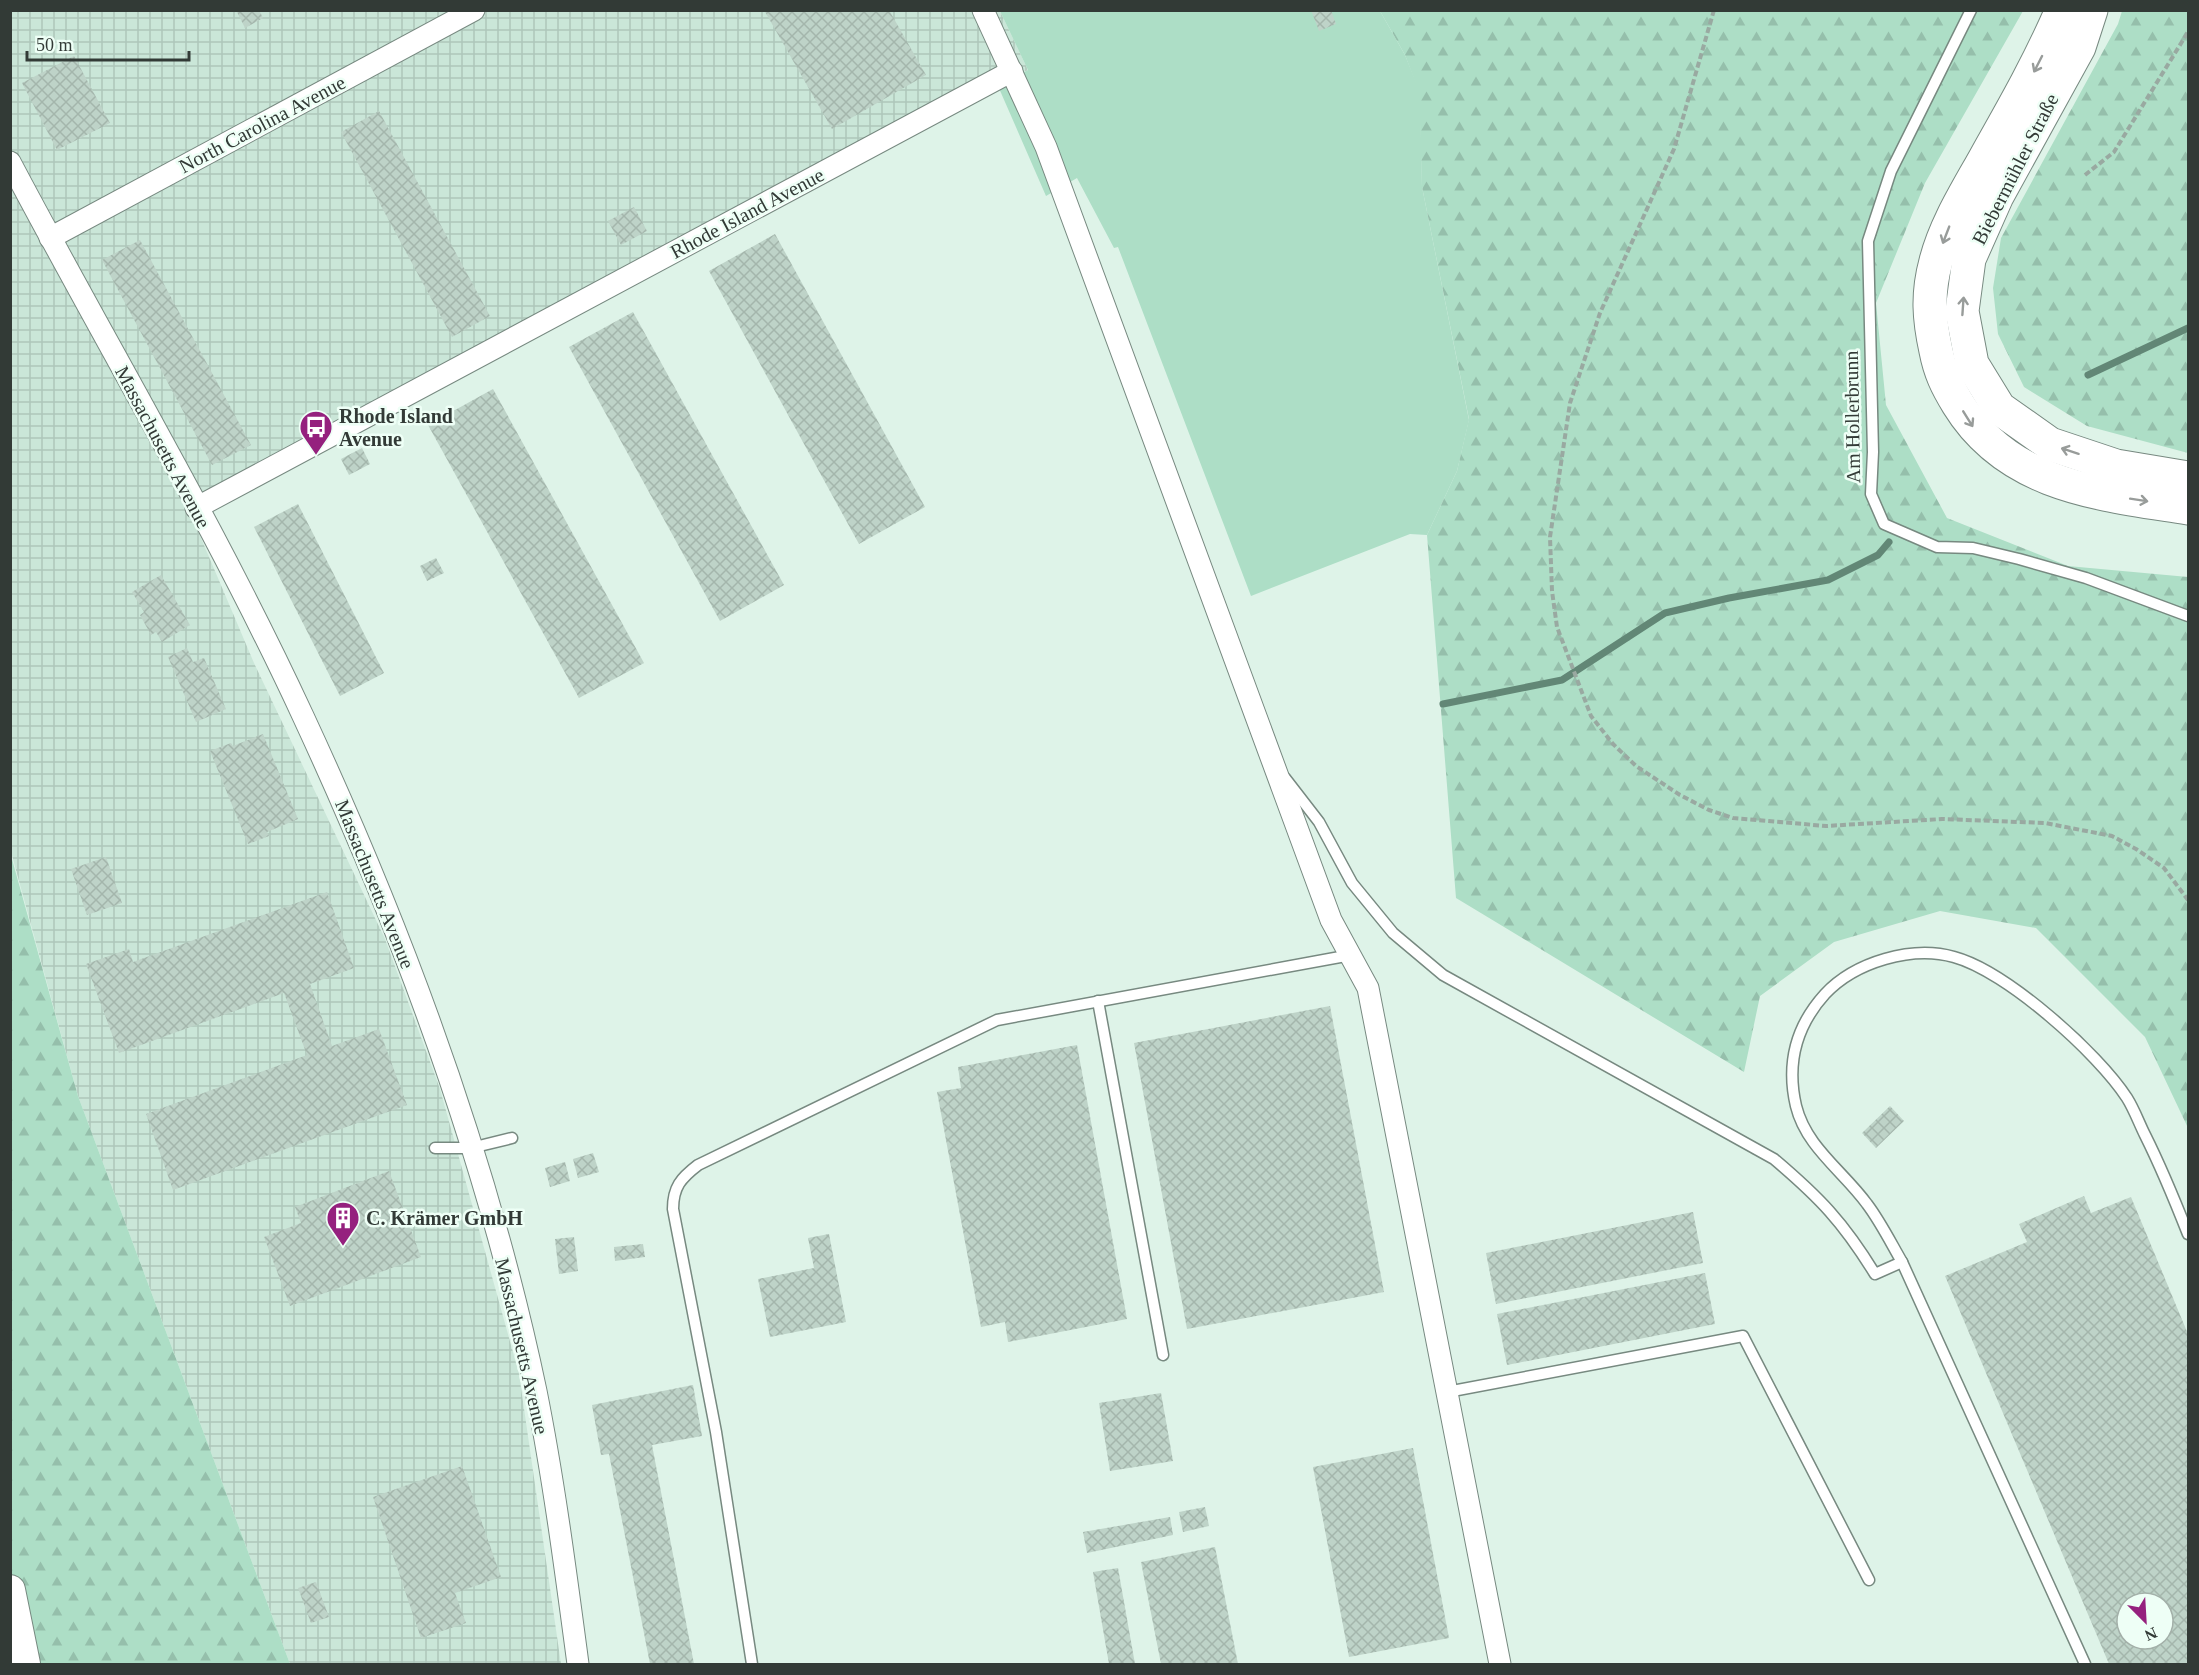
<svg xmlns="http://www.w3.org/2000/svg" width="2199" height="1675" viewBox="0 0 2199 1675" font-family="'Times New Roman',serif">
  <style>
    .industrial { fill: url(#industrial-grid) }
    .green { fill: #addec6 }
    .forest { fill: url(#forest-firs) }
    .lines { fill: none; stroke-linecap: round; stroke-linejoin: round }
    .stream { stroke: #628776; stroke-width: 7 }
    .building { fill: url(#building-cross-hatch); fill-rule: evenodd }
    .lane-casing { stroke: #778980; stroke-width: 13 }
    .street-casing { stroke: #778980; stroke-width: 23 }
    .secondary-casing { stroke: #778980; stroke-width: 32 }
    .primary-casing { stroke: #778980; stroke-width: 35 }
    .path { stroke: #99a9a1; stroke-width: 4; stroke-dasharray: 6 3; stroke-linecap: butt }
    .lane { stroke: #fff; stroke-width: 10 }
    .street { stroke: #fff; stroke-width: 21 }
    .secondary { stroke: #fff; stroke-width: 30 }
    .primary { stroke: #fff; stroke-width: 33 }
    .oneway { stroke: #989c9a }
    .labels { text-anchor: middle; stroke-width: 5; stroke-linejoin: round; paint-order: stroke }
    .street-label { font-size: 20px; fill: #323a36; stroke: #eefff6 }
    .poi-label { font-size: 20px; font-weight: bold; fill: #323a36; stroke: #eefff6; text-anchor: start }
  </style>
  <defs>
    <pattern id="industrial-grid" width="8" height="8" patternUnits="userSpaceOnUse" patternTransform="scale(1.5)"><rect width="8" height="8" fill="#cae6d8"/><path d="M0 4h8M4 0v8" fill="none" stroke="#aec6ba"/></pattern>
    <pattern id="forest-firs" width="22" height="20" patternUnits="userSpaceOnUse" patternTransform="scale(1.5)"><rect width="22" height="20" fill="#addec6"/><path d="M5 1l3.5 6h-7zM16 11l3.5 6h-7z" fill="#95bfab"/></pattern>
    <pattern id="building-cross-hatch" width="8" height="8" patternUnits="userSpaceOnUse" patternTransform="scale(1.5)"><rect width="8" height="8" fill="#bed3c8"/><path d="M0 0l8 8M0 8l8-8" fill="none" stroke="#a4b6ac"/></pattern>
  </defs>
  <rect width="100%" height="100%" fill="#def3e8"/>
  <path class="industrial" d="M10 11H1000L1028 70 187 505 254 663 385 939 440 1089 519 1374 561 1664H290L78 1096 11 852Z"/>
  <path class="green" d="M1000 11H1380L1405 55 1420 92 1422 187 1469 420 1457 471 1427 535 1410 534 1251 596 1118 247 1114 248 1077 178 1046 196 998 86 1028 70Z"/>
  <g class="forest">
    <path d="M1380 11H2023L1925 183 1876 303 1886 405 1947 518 2068 566 2188 577V1128L2145 1037 2036 928 1940 911 1834 942 1760 996 1744 1072 1456 898 1427 535 1457 471 1469 419 1422 187 1419 92 1405 55Z"/>
    <path d="M2122 11H2188V453L2087 426 2024 387 1998 334 1993 288 2001 238 2118 24Z"/>
    <path d="M10 852 78 1096 290 1664H11Z"/>
  </g>
  <g class="lines">
    <g class="stream">
      <path d="M2088 375 2188 328"/>
      <path d="M1443 704 1562 680 1665 613 1729 598 1828 580 1878 555 1889 542"/>
    </g>
  </g>
  <g class="building">
    <path d="M236 10H259L263 18 245 28Z"/>
    <path d="M764 10H889L926 75 832 129Z"/>
    <path d="M1311 10H1331L1336 24 1319 31Z"/>
    <path d="M74 56 110 123 57 150 22 83Z"/>
    <path d="M379 111 490 316 452 337 341 132Z"/>
    <path d="M634 207 647 231 621 245 608 221Z"/>
    <path d="M775 234 925 507 859 544 709 271Z"/>
    <path d="M140 240 251 445 212 465 102 260Z"/>
    <path d="M633 312 784 585 720 621 569 347Z"/>
    <path d="M493 389 644 663 579 698 428 425Z"/>
    <path d="M362 448 370 464 349 475 341 459Z"/>
    <path d="M298 504 384 673 340 696 254 527Z"/>
    <path d="M436 558 444 573 427 581 420 566Z"/>
    <path d="M161 575 190 625 162 642 156 632 151 635 140 615 144 612 132 592Z"/>
    <path d="M187 648 193 662 204 658 226 709 196 722 168 657Z"/>
    <path d="M263 734 298 819 267 832 269 836 248 844 210 751 231 743 233 746Z"/>
    <path d="M106 857 122 903 87 915 71 869Z"/>
    <path d="M327 892 354 968 310 984 332 1046 379 1029 407 1105 173 1190 146 1114 307 1055 284 993 119 1053 86 964 129 949 133 962Z"/>
    <path d="M1330 1006 1384 1292 1187 1329 1134 1043Z"/>
    <path d="M1077 1045 1127 1319 1008 1342 1005 1322 981 1327 937 1092 961 1088 958 1067Z"/>
    <path d="M1890 1106 1904 1121 1876 1148 1862 1133Z"/>
    <path d="M593 1153 599 1172 578 1178 573 1159Z"/>
    <path d="M565 1162 570 1181 550 1187 545 1168Z"/>
    <path d="M389 1171 421 1257 290 1306 264 1237 301 1223 295 1207Z"/>
    <path d="M2084 1196 2091 1213 2131 1197 2188 1334V1664H2109L1945 1276 2027 1242 2019 1224ZM2127 1603H2163V1639H2127Z"/>
    <path d="M1693 1212 1703 1263 1496 1304 1486 1253Z"/>
    <path d="M829 1234 846 1322 770 1337 758 1279 814 1268 808 1238Z"/>
    <path d="M574 1237 578 1271 559 1274 555 1239Z"/>
    <path d="M643 1244 645 1257 615 1261 614 1247Z"/>
    <path d="M1705 1273 1715 1324 1507 1365 1497 1314Z"/>
    <path d="M693 1385 702 1436 652 1445 694 1664H650L609 1454 601 1455 592 1405Z"/>
    <path d="M1161 1393 1173 1461 1110 1471 1099 1403Z"/>
    <path d="M1413 1448 1449 1638 1349 1657 1313 1467Z"/>
    <path d="M462 1466 501 1577 455 1593 466 1623 421 1638 373 1497Z"/>
    <path d="M1205 1507 1209 1526 1183 1532 1179 1512Z"/>
    <path d="M1170 1517 1173 1535 1087 1553 1083 1532Z"/>
    <path d="M1215 1547 1238 1664H1161L1141 1562Z"/>
    <path d="M1118 1568 1135 1664H1109L1093 1572Z"/>
    <path d="M316 1582 329 1617 311 1623 298 1588Z"/>
  </g>
  <g class="lines">
    <g class="lane-casing">
      <g id="lane">
        <path d="M1971 10 1891 171 1868 241 1873 452 1871 494 1884 524 1937 547 1973 548 2019 559 2086 578 2188 616"/>
        <path d="M1285 778 1319 822 1352 883 1393 933 1443 975 1774 1159C1820 1198 1843 1222 1875 1274L1902 1262"/>
        <path d="M1098 1001 1163 1355"/>
        <path d="M435 1148H471L512 1138"/>
        <path d="M1447 1392 1743 1336 1869 1580"/>
        <path d="M752 1664 716 1432 673 1209C673 1187 681 1178 698 1165L997 1020 1351 955"/>
        <path d="M2085 1664 1902 1262C1891 1243 1880 1221 1867 1204 1843 1171 1806 1147 1796 1106 1786 1063 1796 1026 1825 994 1855 962 1912 945 1954 957 2006 971 2098 1053 2127 1098 2134 1109 2139 1123 2145 1135 2161 1167 2175 1201 2188 1234"/>
      </g>
    </g>
    <g class="street-casing">
      <g id="street">
        <path d="M983 10 1046 147 1331 920 1368 988 1500 1664"/>
        <path d="M10 162C107 346 215 526 303 716 403 931 487 1158 536 1391 554 1481 566 1574 578 1664"/>
        <path d="M50 238 474 10"/>
        <path d="M196 508 1012 71"/>
      </g>
    </g>
    <g class="secondary-casing">
      <path id="secondary" d="M10 1590 25 1664"/>
    </g>
    <g class="primary-casing">
      <g id="primary">
        <path d="M2062 10C2041 59 2015 105 1989 151 1970 186 1946 222 1936 261 1927 294 1929 319 1936 351 1940 372 1947 386 1958 404 2009 487 2101 494 2188 508"/>
        <path d="M2091 10 2079 47 1997 196 1969 259 1962 311 1972 364 1999 408 2050 444 2116 466 2188 478"/>
      </g>
    </g>
    <g class="path">
      <path d="M1714 10 1674 149 1600 313 1570 403 1550 537 1552 591 1557 627 1591 716 1613 744 1636 766 1680 795 1709 810 1733 818 1826 826 1942 819 2045 823 2112 836 2136 849 2164 868 2188 900"/>
      <path d="M2085 175 2114 152 2188 32"/>
    </g>
    <use href="#lane" class="lane"/>
    <use href="#street" class="street"/>
    <use href="#secondary" class="secondary"/>
    <use href="#primary" class="primary"/>
  </g>
  <defs><path id="oneway-shaft" d="M-6 0H5M1.5-3L5.5 0L1.5 3" fill="none" stroke-width="1.6" stroke-linecap="round" stroke-linejoin="round" transform="scale(1.5)"/></defs>
  <g class="oneway">
    <use href="#oneway-shaft" transform="translate(2038 64) rotate(117)"/>
    <use href="#oneway-shaft" transform="translate(1946 235) rotate(111)"/>
    <use href="#oneway-shaft" transform="translate(1963 306) rotate(-86)"/>
    <use href="#oneway-shaft" transform="translate(1968 419) rotate(58)"/>
    <use href="#oneway-shaft" transform="translate(2070 451) rotate(-162)"/>
    <use href="#oneway-shaft" transform="translate(2139 500) rotate(9)"/>
  </g>
  <defs>
    <g id="bus-pin" transform="scale(1.725)"><path d="M0 17L-7.5 6A9.5 9.5 0 1 1 7.5 6Z" fill="#95217e" stroke="#eefff6"/><path d="M-5-6H5V4H4V6H2V4H-2V6H-4V4H-5ZM-3.5-4V0h7V-4ZM-3.5 1.2v1.5H-2V1.2ZM2 1.2v1.5H3.5V1.2Z" fill="#fff"/></g>
    <g id="building-pin" transform="scale(1.725)"><path d="M0 17L-7.5 6A9.5 9.5 0 1 1 7.5 6Z" fill="#95217e" stroke="#eefff6"/><path d="M-4-6H4V6H1V3H-1V6H-4ZM-2.5-4.3h1.7v1.8h-1.7ZM.8-4.3h1.7v1.8H.8ZM-2.5-1h1.7V.8h-1.7ZM.8-1h1.7V.8H.8Z" fill="#fff"/></g>
  </defs>
  <g fill-rule="evenodd">
    <use href="#bus-pin" x="316" y="427"/>
    <use href="#building-pin" x="343" y="1218"/>
  </g>
  <g class="labels">
    <g class="street-label">
      <text transform="translate(262 124) rotate(-28)" y="7">North Carolina Avenue</text>
      <text transform="translate(2015 169) rotate(-63)" y="7">Biebermühler Straße</text>
      <text transform="translate(747 213) rotate(-28)" y="7">Rhode Island Avenue</text>
      <text transform="translate(1852 417) rotate(-91)" y="7">Am Hollerbrunn</text>
      <text transform="translate(163 447) rotate(62)" y="7">Massachusetts Avenue</text>
      <text transform="translate(375 884) rotate(68)" y="7">Massachusetts Avenue</text>
      <text transform="translate(522 1346) rotate(77)" y="7">Massachusetts Avenue</text>
    </g>
    <g class="poi-label">
      <text x="339" y="423">Rhode Island<tspan x="339" dy="23">Avenue</tspan></text>
      <text x="366" y="1225">C. Krämer GmbH</text>
    </g>
  </g>
  <rect width="2199" height="1675" fill="none" stroke="#323a36" stroke-width="24"/>
  <g transform="translate(2145 1621) rotate(156)"><circle r="28" fill="#eefff6" stroke="#a3b0a9" stroke-width="1.5"/>
  <path d="M0-4.5L10 22L0 15L-10 22Z" fill="#95217e"/>
  <text y="-9" font-size="16" font-weight="bold" text-anchor="middle" fill="#323a36">N</text>
  </g>
  <path d="M27 51v9h162v-9" fill="none" stroke="#323a36" stroke-width="3"/>
  <text x="36" y="51" font-size="18" fill="#323a36" stroke="#eefff6" stroke-width="4.5" paint-order="stroke">50 m</text>
</svg>
